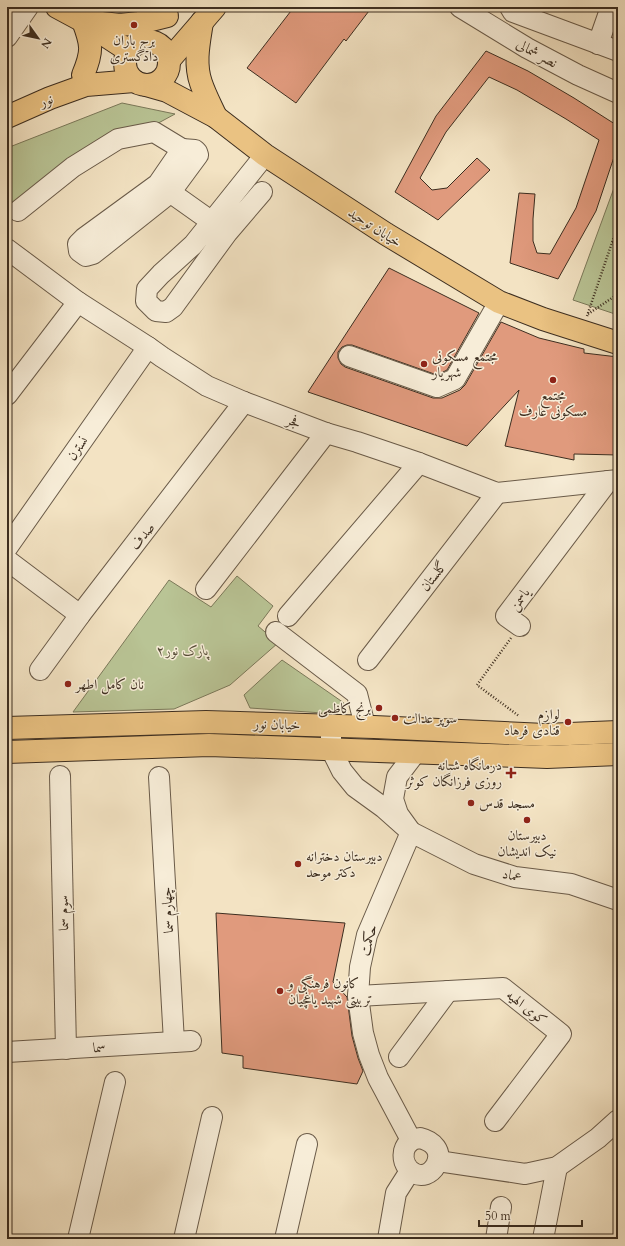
<svg xmlns="http://www.w3.org/2000/svg" width="625" height="1246" viewBox="0 0 625 1246" font-family="Cardo,Amiri,serif">
  <style>
    .green { fill: #b9c495; stroke: #7b795a }
    .building { fill: #e09a7d; stroke: #3d2e20 }
    .lines { fill: none; stroke-linecap: round; stroke-linejoin: round }
    .minor-casing { stroke: #6a5b49; stroke-width: 22 }
    .major-casing { stroke: #3d2e20; stroke-width: 24 }
    .path { stroke: #3d2e20; stroke-width: 2.5; stroke-dasharray: 1 2; stroke-linecap: butt }
    .minor { stroke: #f7edd8; stroke-width: 20 }
    .major { stroke: #eac282; stroke-width: 22 }
    .poi-dot { fill: #8f2418; stroke: #f7edd8; stroke-width: 1.5 }
    .labels { text-anchor: middle; stroke-width: 3; stroke-linejoin: round; paint-order: stroke }
    .poi-label { font-size: 14px; fill: #3d2e20; stroke: #f7edd8; text-anchor: start }
    .street-label { font-size: 14px; fill: #3d2e20; stroke: #f7edd8 }
    .park-label { font-size: 14px; font-style: italic; fill: #564c37; stroke: #f7edd8 }
  </style>
  <rect width="100%" height="100%" fill="#f3e3c3"/>
  <filter id="stains"><feTurbulence type="fractalNoise" baseFrequency=".005" numOctaves="4"/><feColorMatrix values="0 0 0 0 .2 0 0 0 0 .09 0 0 0 0 .02 0 0 0 .5 -.17"/></filter>
  <radialGradient id="worn" r=".72"><stop offset=".6" stop-color="#630" stop-opacity="0"/><stop offset="1" stop-color="#630" stop-opacity=".3"/></radialGradient>
  <g class="green">
    <path d="M122 103 175 114 24 196 7 207V148Z"/>
    <path d="M618 177V315L573 300Z"/>
    <path d="M237 576 273 606 258 626 278 643 230 685 174 709 73 712 169 580 211 607Z"/>
    <path d="M282 660 344 703 337 714 250 708 244 695Z"/>
  </g>
  <g class="building">
    <path d="M97 7H151L137 11 120 12 101 10Z"/>
    <path d="M294 7H372L346 41 344 39 296 103 247 68Z"/>
    <path d="M486 51 528 71 574 98 618 126V145L596 211 558 279 510 263 519 193 535 194 533 219V241L537 253 550 254 576 208 599 140 566 119 517 90 489 77 446 132 420 178 432 190 447 188 477 158 490 170 438 220 395 192 436 116Z"/>
    <path d="M389 268 479 313 447 370 437 375 352 345H347L342 347 338 352V358L341 364 345 367 433 398H442L460 390 465 385 501 322 539 338 584 349V353L618 357V455L574 454V460L505 446 519 390 467 446 308 392Z"/>
    <path d="M216 913 345 923 333 982 347 997 352 1036 358 1058 363 1071 357 1084 243 1068V1056L222 1053Z"/>
  </g>
  <g class="lines">
    <g class="minor-casing">
      <g id="minor">
        <path d="M460 7 527 48 578 75 618 93"/>
        <path d="M510 7 513 12 618 51"/>
        <path d="M7 37 28 7"/>
        <path d="M598 44 611 7"/>
        <path d="M182 149 195 150 197 152 198 155 170 193 93 254 86 256 79 251 78 244 84 238 158 184Z"/>
        <path d="M160 185 222 229"/>
        <path d="M262 192 227 233 173 307 166 312 156 311 146 301 147 289 161 274 193 245 265 155"/>
        <path d="M18 211 73 167 118 139 154 132 182 149"/>
        <path d="M7 249 78 302 148 347 162 357 207 386 244 402 326 433 357 442 419 463 497 493 618 480"/>
        <path d="M349 356 437 387 455 379 499 302"/>
        <path d="M7 395 78 302"/>
        <path d="M7 548 148 347"/>
        <path d="M7 560 80 615"/>
        <path d="M206 589 326 433"/>
        <path d="M288 616 419 463"/>
        <path d="M520 626 506 616 608 481"/>
        <path d="M276 632 357 694 365 726"/>
        <path d="M368 660 497 493"/>
        <path d="M40 670 80 615 244 402"/>
        <path d="M331 726V749L342 771 355 787 384 808 411 832 398 814 393 799 397 777 416 752"/>
        <path d="M60 776 66 1049"/>
        <path d="M159 777 174 1042"/>
        <path d="M358 996 503 988 561 1034 495 1121"/>
        <path d="M7 1052 191 1041"/>
        <path d="M399 1057 448 991"/>
        <path d="M420 1138C433 1141 443 1151 436 1165 425 1185 400 1172 404 1151 405 1147 408 1143 411 1141 413 1139 417 1139 420 1138Z"/>
        <path d="M411 1140 378 1078 369 1055 363 1033 358 996 360 967 367 935 411 832 474 864 515 877 571 884 618 900"/>
        <path d="M438 1161 525 1174 557 1167 598 1138 618 1120"/>
        <path d="M78 1239 115 1082"/>
        <path d="M184 1239 212 1117"/>
        <path d="M285 1239 307 1144"/>
        <path d="M388 1239 396 1193 410 1171"/>
        <path d="M496 1239 501 1207"/>
        <path d="M543 1239 557 1167"/>
      </g>
    </g>
    <g class="major-casing">
      <g id="major">
        <path d="M57 7 83 21 129 51"/>
        <path d="M202 22C199 42 194 63 201 83 205 95 211 106 216 117"/>
        <circle cx="147" cy="63" r="22"/>
        <path d="M170 59 215 7"/>
        <path d="M83 75C93 51 92 45 83 21L120 25 139 23 167 16"/>
        <path d="M146 85 167 91 216 117 265 155 386 234 499 302 543 319 618 343"/>
        <path d="M7 117 50 98 86 85 134 81"/>
        <path d="M7 728 206 722 374 727 545 735 618 732"/>
        <path d="M7 752 209 745 547 757 618 754"/>
      </g>
    </g>
    <g class="path">
      <path d="M612 242 618 243"/>
      <path d="M588 314 618 294"/>
      <path d="M587 316 618 225"/>
      <path d="M511 638 477 685 519 716"/>
    </g>
    <use href="#minor" class="minor"/>
    <use href="#major" class="major"/>
  </g>
  <g class="poi-dot">
    <circle cx="134" cy="25" r="4"/>
    <circle cx="424" cy="364" r="4"/>
    <circle cx="553" cy="380" r="4"/>
    <circle cx="68" cy="684" r="4"/>
    <circle cx="379" cy="708" r="4"/>
    <circle cx="395" cy="718" r="4"/>
    <circle cx="568" cy="722" r="4"/>
    <path d="M509 767h4v4h4v4h-4v4h-4v-4h-4v-4h4z"/>
    <circle cx="471" cy="803" r="4"/>
    <circle cx="527" cy="820" r="4"/>
    <circle cx="298" cy="864" r="4"/>
    <circle cx="280" cy="991" r="4"/>
  </g>
  <g class="labels">
    <g class="poi-label">
      <text x="134" y="45" text-anchor="middle">برج باران<tspan x="134" dy="16">دادگستری</tspan></text>
      <text x="432" y="361">مجتمع مسکونی<tspan x="432" dy="16">شهریار</tspan></text>
      <text x="553" y="400" text-anchor="middle">مجتمع<tspan x="553" dy="16">مسکونی عارف</tspan></text>
      <text x="76" y="689">نان کامل اطهر</text>
      <text x="371" y="713" text-anchor="end">برنج کاظمی</text>
      <text x="560" y="719" text-anchor="end">لوازم<tspan x="560" dy="16">قنادی فرهاد</tspan></text>
      <text x="403" y="723">سوپر عدالت</text>
      <text x="502" y="770" text-anchor="end">درمانگاه شبانه<tspan x="502" dy="16">روزی فرزانگان کوثر</tspan></text>
      <text x="479" y="808">مسجد قدس</text>
      <text x="527" y="840" text-anchor="middle">دبیرستان<tspan x="527" dy="16">نیک اندیشان</tspan></text>
      <text x="306" y="861">دبیرستان دخترانه<tspan x="306" dy="16">دکتر موحد</tspan></text>
      <text x="288" y="988">کانون فرهنگی و<tspan x="288" dy="16">تربیتی شهید یاغچیان</tspan></text>
    </g>
    <g class="street-label">
      <text transform="translate(537 53) rotate(29)" y="5">نصر شمالی</text>
      <text transform="translate(46 100) rotate(-21)" y="5">نور</text>
      <text transform="translate(375 227) rotate(33)" y="5">خیابان توحید</text>
      <text transform="translate(294 421) rotate(20)" y="5">فجر</text>
      <text transform="translate(77 448) rotate(-55)" y="5">نسترن</text>
      <text transform="translate(142 536) rotate(-52)" y="5">صدف</text>
      <text transform="translate(433 576) rotate(-52)" y="5">گلستان</text>
      <text transform="translate(519 599) rotate(-53)" y="5">یاسمن</text>
      <text transform="translate(277 724) rotate(2)" y="5">خیابان نور</text>
      <text transform="translate(512 875) rotate(13)" y="5">عماد</text>
      <text transform="translate(167 910) rotate(-93)" y="5">چهارم سما</text>
      <text transform="translate(63 913) rotate(-91)" y="5">سوم سما</text>
      <text transform="translate(368 940) rotate(-74)" y="5">حکمت</text>
      <text transform="translate(527 1007) rotate(38)" y="5">کوی الهیه</text>
      <text transform="translate(99 1047) rotate(-4)" y="5">سما</text>
    </g>
    <g class="park-label">
      <text x="183" y="655">پارک نور۲</text>
    </g>
  </g>
  <rect width="625" height="1246" fill="none" stroke="#f3e3c3" stroke-width="24"/>
  <rect x="8" y="8" width="609" height="1230" fill="none" stroke="#3d2e20" stroke-width="2"/>
  <rect x="12" y="12" width="601" height="1222" fill="none" stroke="#3d2e20"/>
  <g transform="translate(38 38) rotate(123)" stroke="#f7edd8" stroke-width="3" paint-order="stroke">
  <path d="M0-3L7 15L0 10L-7 15Z" fill="#3d2e20"/>
  <text y="-6" font-size="11" font-weight="bold" text-anchor="middle" fill="#3d2e20">N</text>
  </g>
  <path d="M479 1220v6h103v-6" fill="none" stroke="#3d2e20" stroke-width="2"/>
  <text x="485" y="1220" font-size="12" fill="#3d2e20" stroke="#f7edd8" stroke-width="3" paint-order="stroke">50 m</text>
  <rect width="100%" height="100%" filter="url(#stains)"/>
  <rect width="100%" height="100%" fill="url(#worn)"/>
</svg>
